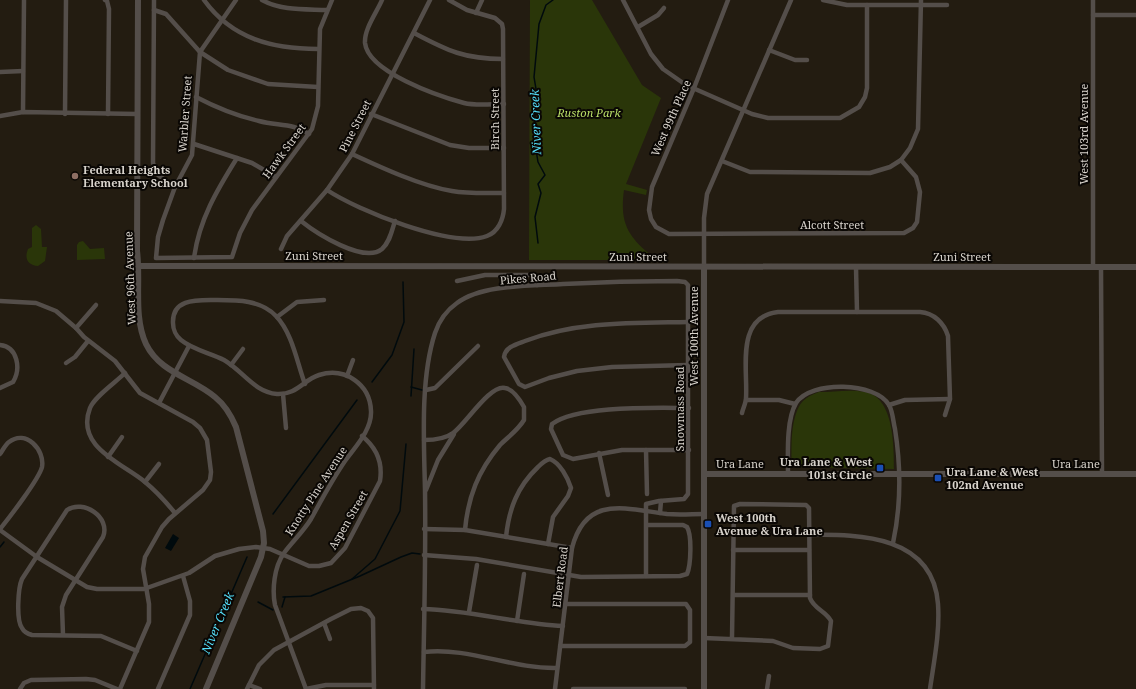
<svg xmlns="http://www.w3.org/2000/svg" width="1136" height="689" viewBox="0 0 1136 689" font-family="'Noto Serif',serif">
  <style>
    .green { fill: #2a3609 }
    .water { fill: #000a0d }
    .lines { fill: none; stroke-linecap: round; stroke-linejoin: round }
    .stream { stroke: #000a0d; stroke-width: 1.5 }
    .minor { stroke: #544e4a; stroke-width: 4.5 }
    .tertiary { stroke: #544e4a; stroke-width: 6 }
    .education-dot { fill: #8d6e63; stroke: #0a0704; stroke-width: 1.5 }
    .transit-dot { fill: #1a4fb4; stroke: #0a0704; stroke-width: 1.5 }
    .labels { text-anchor: middle; stroke-width: 4; stroke-linejoin: round; paint-order: stroke }
    .park-label { font-size: 11px; font-style: italic; fill: #badf68; stroke: #0a0704 }
    .street-label { font-size: 11px; fill: #d8d3cc; stroke: #0a0704 }
    .poi-label { font-size: 11px; font-weight: bold; fill: #d8d3cc; stroke: #0a0704; text-anchor: start }
    .water-label { font-size: 12px; font-style: italic; fill: #53dbf6; stroke: #0a0704 }
  </style>
  <rect width="100%" height="100%" fill="#231c11"/>
  <g class="green">
    <path d="M530 0H592L642 85 661 98 626 184 647 190 646 195 624 190C619 226 630 239 657 260H529Z"/>
    <path d="M36 225 41 229 42 247H47L45 261 38 266C28 265 24 259 28 249L32 247V228Z"/>
    <path d="M83 241 90 249 104 248 105 259 77 260V245L79 242Z"/>
    <path d="M819 392C834 392 850 389 865 392 894 397 894 446 894 469L792 467C791 449 790 415 803 401 807 397 813 394 819 392Z"/>
  </g>
  <path class="water" d="M173 534 179 538 171 551 165 548Z"/>
  <g class="lines">
    <g class="stream">
      <path d="M538 243 535 217 541 193 538 184 545 175 538 162 536 150 535 117 538 101 534 77 539 24 546 5 553 0"/>
      <path d="M372 382 392 355 404 322 403 282"/>
      <path d="M411 387 422 390"/>
      <path d="M411 396 414 349"/>
      <path d="M273 514 357 400"/>
      <path d="M0 547 4 542"/>
      <path d="M352 579 375 559 400 511 406 444"/>
      <path d="M283 597 311 596 360 576 401 557 412 553 420 554"/>
      <path d="M258 602 273 610"/>
      <path d="M282 607 285 597"/>
      <path d="M190 689 247 557"/>
    </g>
    <g class="minor">
      <path d="M105 0 107 1 109 9 108 114"/>
      <path d="M154 0 153 163 158 175 175 187"/>
      <path d="M204 0C232 39 273 49 318 49"/>
      <path d="M236 0 200 52 192 155 175 187 163 220 158 237 156 258 232 257 240 233 252 210 312 129 318 106 320 29 332 0"/>
      <path d="M262 0C282 11 305 9 327 10"/>
      <path d="M382 0C377 12 364 29 365 43 368 72 438 96 464 103 476 106 491 104 504 104"/>
      <path d="M623 0 651 54 663 69 686 85 752 114 768 118H840L859 107 865 97 867 88V5"/>
      <path d="M728 0 694 88 652 187 649 210 651 219 656 227 669 234 904 233 913 228 917 222 920 192 916 177 901 160"/>
      <path d="M823 0 847 5H947"/>
      <path d="M1093 0V267"/>
      <path d="M154 10 166 14 200 52 228 70 268 84 318 87"/>
      <path d="M476 13 482 0"/>
      <path d="M1093 15H1136"/>
      <path d="M638 27 658 15 664 8"/>
      <path d="M414 33C448 51 465 59 503 59"/>
      <path d="M769 50 795 60H807"/>
      <path d="M0 72 23 71"/>
      <path d="M196 97C217 108 237 116 259 121 277 126 294 123 309 134"/>
      <path d="M23 112 24 0"/>
      <path d="M65 114 66 0"/>
      <path d="M371 114 450 145 469 148H504"/>
      <path d="M0 116 23 112 137 114"/>
      <path d="M194 144 252 163 276 177"/>
      <path d="M352 154C380 167 421 186 452 191 469 194 487 193 504 193"/>
      <path d="M722 161 750 172 870 173 890 167 901 160 910 148 918 129 921 0"/>
      <path d="M327 190C357 210 452 249 487 236 498 232 503 220 504 209L503 29 502 24 495 18 467 10 449 0"/>
      <path d="M301 221C316 233 364 264 382 249 390 242 392 230 395 221"/>
      <path d="M281 249 287 236 327 190 352 154 430 0"/>
      <path d="M194 258C199 220 217 190 237 158"/>
      <path d="M704 267V218L707 194 791 0"/>
      <path d="M856 267 857 312"/>
      <path d="M1101 267 1102 474"/>
      <path d="M457 281 485 275H534L537 285"/>
      <path d="M0 301 36 303 56 311 76 328 84 337 115 361 140 393 193 422 200 428 207 440 211 472 210 480 203 490 169 519 162 527 145 557 143 569 149 604V622L120 689"/>
      <path d="M277 317 297 302 324 300"/>
      <path d="M688 322C634 323 577 321 525 341 517 344 505 347 504 357L519 384 525 387 549 378 577 371 612 367 688 365"/>
      <path d="M76 328 96 305"/>
      <path d="M0 345C18 347 21 369 13 382L0 388"/>
      <path d="M66 363 75 357 88 341"/>
      <path d="M231 365 243 349"/>
      <path d="M125 373C116 382 94 397 90 408 75 447 122 463 145 482 156 491 166 502 175 513"/>
      <path d="M347 376 353 360"/>
      <path d="M305 384C297 363 293 334 276 316 260 299 235 300 213 300 196 300 172 299 173 323 173 329 176 336 181 340 193 350 211 353 224 360 243 371 254 392 277 394 297 395 303 380 319 375 345 367 370 384 371 411 372 430 355 447 345 461 332 480 322 499 311 519 303 532 292 542 284 553 274 567 272 590 275 605L306 689"/>
      <path d="M426 390 435 388 478 346"/>
      <path d="M283 394 286 428"/>
      <path d="M746 400H779L795 404"/>
      <path d="M159 403 189 346"/>
      <path d="M889 405 905 400 950 399"/>
      <path d="M689 408C657 408 577 405 552 424L551 429 563 455 573 459 622 450H689"/>
      <path d="M742 413C743 408 746 403 746 398 748 369 735 317 778 312H920C934 313 944 323 948 336L950 399 945 415"/>
      <path d="M424 440C434 440 445 439 453 433 465 425 490 384 505 388 513 389 520 400 524 407V420C518 430 508 437 500 445 478 471 468 497 465 530"/>
      <path d="M646 450 647 494"/>
      <path d="M599 453 608 495"/>
      <path d="M0 454C3 450 5 445 9 442 26 429 45 450 42 467 39 479 9 518 0 529"/>
      <path d="M108 457 122 437"/>
      <path d="M788 474C788 455 786 420 796 403 811 380 876 382 889 405 893 412 893 421 895 429 901 467 901 506 893 543"/>
      <path d="M145 482 159 464"/>
      <path d="M426 490 438 460 454 434"/>
      <path d="M660 513 661 501"/>
      <path d="M424 529 465 530 572 548"/>
      <path d="M0 530 37 557 87 587 97 589H144L189 573 215 556 239 549 256 547 270 549 309 566H319L331 563 345 548 380 481C383 462 377 448 362 436"/>
      <path d="M809 535C861 534 933 536 938 604 940 632 934 661 930 689"/>
      <path d="M506 537C509 509 517 487 538 467 541 464 545 460 550 459 560 463 568 478 571 488L568 496 553 517 548 544"/>
      <path d="M733 550H809"/>
      <path d="M424 555 476 559 581 577 680 576 687 574C691 565 692 535 687 527L683 525H647"/>
      <path d="M734 595H810"/>
      <path d="M423 609C471 610 516 624 563 626"/>
      <path d="M469 612 477 565"/>
      <path d="M517 621 524 574"/>
      <path d="M324 623 330 639"/>
      <path d="M63 635 62 607 66 595 103 537C111 517 83 499 67 510L22 579C18 588 16 620 22 628 24 632 28 634 32 635L101 636 137 651"/>
      <path d="M704 638 773 641 793 648 820 649 828 646 831 621C826 611 814 609 810 598L809 508 806 505 740 504 734 506 732 638"/>
      <path d="M560 646H685L690 642V610L686 604H566"/>
      <path d="M424 652C469 647 512 669 557 668"/>
      <path d="M249 685 260 689"/>
      <path d="M20 689 24 683 31 680 86 679 95 680 117 689"/>
      <path d="M158 689 190 615V601L183 576"/>
      <path d="M247 689 259 665 274 650 331 619 351 609 361 608 368 611 373 618 374 689"/>
      <path d="M306 689 326 685H374"/>
      <path d="M423 689C424 623 426 556 425 490 424 442 420 379 435 333 439 321 447 310 457 303 482 284 532 286 563 284 601 282 639 281 677 281L685 282 688 285V494L684 499 659 501 646 504V576"/>
      <path d="M555 689 572 548C586 494 626 509 667 514 680 515 692 514 704 514"/>
      <path d="M573 689H685"/>
      <path d="M767 689 769 676"/>
    </g>
    <g class="tertiary">
      <path d="M138 0 137 251C141 281 133 316 146 344 160 373 193 378 215 397 225 405 231 415 236 427L263 531 264 543 261 557 206 689"/>
      <path d="M139 266 1136 267"/>
      <path d="M705 474H1136"/>
      <path d="M704 689V267"/>
    </g>
  </g>
  <circle class="education-dot" cx="75" cy="176" r="4"/>
  <g class="transit-dot">
    <rect x="876" y="464" width="8" height="8" rx="2"/>
    <rect x="934" y="474" width="8" height="8" rx="2"/>
    <rect x="704" y="520" width="8" height="8" rx="2"/>
  </g>
  <g class="labels">
    <g class="park-label">
      <text x="589" y="117">Ruston Park</text>
    </g>
    <g class="street-label">
      <text transform="translate(185 114) rotate(-86)" y="4">Warbler Street</text>
      <text transform="translate(671 118) rotate(-66)" y="4">West 99th Place</text>
      <text transform="translate(495 119) rotate(-90)" y="4">Birch Street</text>
      <text transform="translate(355 126) rotate(-63)" y="4">Pine Street</text>
      <text transform="translate(1084 134) rotate(-90)" y="4">West 103rd Avenue</text>
      <text transform="translate(284 151) rotate(-54)" y="4">Hawk Street</text>
      <text x="832" y="229">Alcott Street</text>
      <text x="314" y="260">Zuni Street</text>
      <text x="638" y="261">Zuni Street</text>
      <text x="962" y="261">Zuni Street</text>
      <text transform="translate(130 278) rotate(-92)" y="4">West 96th Avenue</text>
      <text transform="translate(528 278) rotate(-5)" y="4">Pikes Road</text>
      <text transform="translate(694 336) rotate(-90)" y="4">West 100th Avenue</text>
      <text transform="translate(680 409) rotate(-90)" y="4">Snowmass Road</text>
      <text x="740" y="468">Ura Lane</text>
      <text x="1076" y="468">Ura Lane</text>
      <text transform="translate(316 491) rotate(-57)" y="4">Knotty Pine Avenue</text>
      <text transform="translate(348 520) rotate(-60)" y="4">Aspen Street</text>
      <text transform="translate(560 577) rotate(-83)" y="4">Elbert Road</text>
    </g>
    <g class="poi-label">
      <text x="83" y="174">Federal Heights<tspan x="83" dy="13">Elementary School</tspan></text>
      <text x="872" y="466" text-anchor="end">Ura Lane &amp; West<tspan x="872" dy="13">101st Circle</tspan></text>
      <text x="946" y="476">Ura Lane &amp; West<tspan x="946" dy="13">102nd Avenue</tspan></text>
      <text x="716" y="522">West 100th<tspan x="716" dy="13">Avenue &amp; Ura Lane</tspan></text>
    </g>
    <g class="water-label">
      <text transform="translate(536 122) rotate(-92)" y="4">Niver Creek</text>
      <text transform="translate(218 623) rotate(-67)" y="4">Niver Creek</text>
    </g>
  </g>
</svg>
